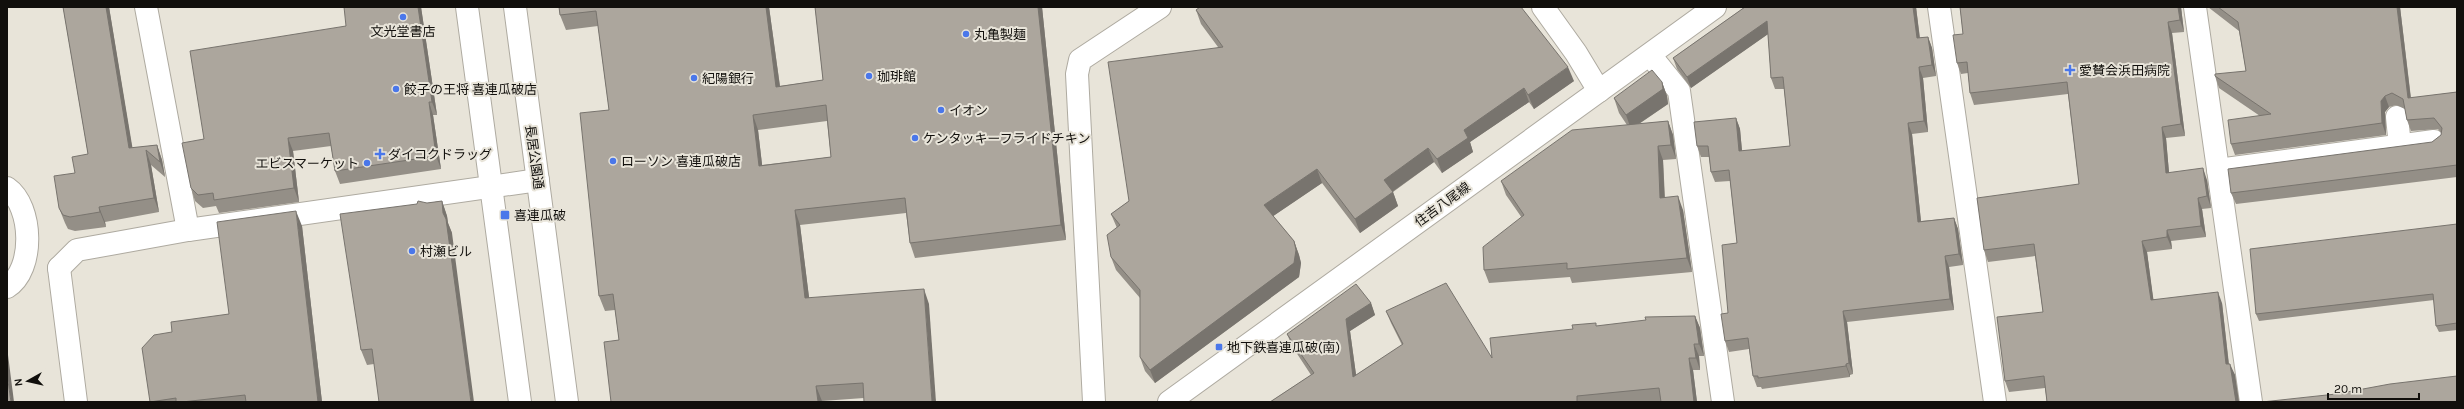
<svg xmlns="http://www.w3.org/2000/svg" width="2464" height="409" viewBox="0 0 2464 409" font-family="Karla,'Noto Sans JP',sans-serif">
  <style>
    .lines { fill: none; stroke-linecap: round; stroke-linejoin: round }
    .minor-casing { stroke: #aeaaa0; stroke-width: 24 }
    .secondary-casing { stroke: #aeaaa0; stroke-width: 24 }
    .minor { stroke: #fff; stroke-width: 22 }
    .secondary { stroke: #fff; stroke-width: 22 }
    .wall { fill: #948f87; fill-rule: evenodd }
    .shaded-wall { fill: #78746e }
    .building { fill: #aca69d; stroke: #78746e; fill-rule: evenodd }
    .poi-dot { fill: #4a77ea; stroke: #e8e4d9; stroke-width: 1.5 }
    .labels { text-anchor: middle; stroke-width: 4; stroke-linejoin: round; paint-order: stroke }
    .poi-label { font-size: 13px; fill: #110f0c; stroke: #e8e4d9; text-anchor: start }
    .street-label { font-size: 13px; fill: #110f0c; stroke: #e8e4d9 }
  </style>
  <rect width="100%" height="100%" fill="#e8e4d9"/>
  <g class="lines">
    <g class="minor-casing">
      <g id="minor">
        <path d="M146 7 188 230"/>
        <path d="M1543 7 1576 53 1599 91"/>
        <path d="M1939 7 1995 402"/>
        <path d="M2195 7 2251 402"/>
        <path d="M1650 55 1679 91 1723 402"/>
        <path d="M2397 117 2400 146"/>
        <path d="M2218 170 2434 141"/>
        <path d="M7 188C33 206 35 270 7 287"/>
        <path d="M59 268 77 250 188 230 538 180"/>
        <path d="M59 268 76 402"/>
        <path d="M1094 402 1077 74 1080 60 1160 7"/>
      </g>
    </g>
    <g class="secondary-casing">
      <g id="secondary">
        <path d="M467 7 520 402"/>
        <path d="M515 7 567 402"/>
        <path d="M1169 402 1715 7"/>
      </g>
    </g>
    <use href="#minor" class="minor"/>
    <use href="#secondary" class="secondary"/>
  </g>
  <g class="wall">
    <path d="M63 7H109L132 148 157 145 162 160 165 177 151 165 159 212 105 222 106 227 75 231 68 229 65 223 59 208 75 173 88 154Z"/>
    <path d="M421 7 437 115H433L441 169 340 184 335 171 331 146 293 151 299 202 219 213 216 206 203 208 195 201 191 188 346 26Z"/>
    <path d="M559 7H769L780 86 823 80 815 7H1042L1066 240 915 258 910 243 906 213 800 225 809 298 929 304 864 398 822 401 619 340 615 310 605 311 599 296 609 110 598 26 566 30 560 15ZM827 121 831 157 762 165 758 130Z"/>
    <path d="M1745 7H1916L1920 38 1928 37 1932 48 1936 76 1923 78 1928 132 1912 134 1921 221 1954 218 1958 229 1963 265 1949 267 1954 310 1847 322 1853 374 1850 375V377L1762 389 1761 387H1757L1753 376 1749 349 1729 352 1725 341 1737 243 1730 181 1715 182 1711 172 1709 157H1701L1697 146 1736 118 1740 129 1742 151 1790 146 1784 89H1775L1771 78 1768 34 1691 88 1677 69 1673 58Z"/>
    <path d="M1960 7H2181L2184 32 2172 33 2185 136 2166 138 2169 173 2207 180 2211 208 2202 209 2206 237 2171 241 2172 249 2147 252 2153 299 2222 303 2229 364 2235 375 2239 402H2047L2045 388 2009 392 2005 381 2043 312 2035 256 1988 262 1984 250 2079 184 2068 94 1974 105 1970 93 1968 73 1961 74 1957 63 1963 34Z"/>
    <path d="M2208 7H2400L2411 98 2457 92V177L2236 204 2231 193 2432 142 2441 135V133L2438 129 2411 131 2407 120 2405 109 2396 105 2389 107 2385 112 2386 135 2235 155 2231 144 2260 116 2219 88 2215 76 2246 71 2239 31Z"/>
    <path d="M1196 10 1574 81 1534 109 1529 102 1470 142 1473 152 1442 173 1434 162 1393 192 1398 206 1360 233 1322 183 1273 216 1294 241 1299 255 1301 263 1299 277 1155 383 1145 371 1140 357V298L1116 270 1111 257 1117 228 1111 214 1129 201 1218 47 1201 24Z"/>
    <path d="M1662 82 1667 96 1668 104 1639 124 1668 121 1673 135 1676 159 1663 160 1665 197 1683 210 1692 272 1572 283 1570 277 1489 283 1484 270 1522 218 1506 195 1501 181 1627 125 1619 113 1614 98Z"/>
    <path d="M442 201 447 216 448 223 452 233 374 364 367 365 361 350 427 203Z"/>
    <path d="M2457 224V330L2439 332 2436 326 2434 300 2259 321 2256 314Z"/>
    <path d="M302 226 322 402H150L172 332 229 314Z"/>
    <path d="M1371 303 1375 315 1350 331 1356 375 1402 345 1391 323 1386 311 1492 358 1573 329 1695 316 1700 328 1704 356H1699L1700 370H1693L1697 402H1661L1660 401 1647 402H1270L1311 375 1292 346 1287 334Z"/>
  </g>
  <g class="shaded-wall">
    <path d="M106 7H109L135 163 129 148Z"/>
    <path d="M418 7H421L437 115 432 102Z"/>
    <path d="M766 7H769L782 102 776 87Z"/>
    <path d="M1038 7H1042L1066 240 1061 225Z"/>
    <path d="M1913 7H1916L1921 49 1917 38Z"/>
    <path d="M2178 7H2181L2184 32 2180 20Z"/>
    <path d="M2397 7H2400L2412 109 2408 98Z"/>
    <path d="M1767 21 1771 32 1691 88 1687 77Z"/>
    <path d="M2168 22 2172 33 2185 136 2181 124Z"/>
    <path d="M1928 37 1932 48 1936 76 1932 65Z"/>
    <path d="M1568 67 1574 81 1534 109 1528 95Z"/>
    <path d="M1919 67 1923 78 1928 132 1924 121Z"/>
    <path d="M1662 82 1667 96 1668 104 1631 129 1626 115Z"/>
    <path d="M1524 88 1529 102 1470 142 1473 152 1442 173 1437 159 1464 130Z"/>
    <path d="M2385 96 2389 107 2385 112 2386 135 2382 123 2381 101Z"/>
    <path d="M429 102 433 115 441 169 436 156Z"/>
    <path d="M753 115 758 130 764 181 759 166Z"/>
    <path d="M1736 118 1740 129 1743 162 1739 151Z"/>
    <path d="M1668 121 1673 135 1676 159 1671 145Z"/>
    <path d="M1908 123 1912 134 1922 232 1918 222Z"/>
    <path d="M2162 127 2166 138 2170 184 2166 173Z"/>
    <path d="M288 138 293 151 299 202 294 188Z"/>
    <path d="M157 145 162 160 165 177 160 162Z"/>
    <path d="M1658 146 1663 160 1665 212 1660 198Z"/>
    <path d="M1428 148 1434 162 1389 194 1384 180Z"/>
    <path d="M146 150 151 165 159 212 154 198Z"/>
    <path d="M2203 168 2207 180 2211 208 2207 196Z"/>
    <path d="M1317 169 1322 183 1269 219 1264 205Z"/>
    <path d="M1393 192 1398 206 1360 233 1355 219Z"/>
    <path d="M1678 196 1683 210 1692 272 1687 258Z"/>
    <path d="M2198 198 2202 209 2206 237 2201 226Z"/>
    <path d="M442 201 447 216 448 223 452 233 474 402H471L443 213Z"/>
    <path d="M99 207 105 222 106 227 100 212Z"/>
    <path d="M795 210 800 225 811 313 805 298Z"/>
    <path d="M296 211 302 226 322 402H318Z"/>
    <path d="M1954 218 1958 229 1963 265 1959 254Z"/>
    <path d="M2167 230 2171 241 2172 249 2167 237Z"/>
    <path d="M1294 241 1299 255 1301 263 1299 277 1155 383 1150 370Z"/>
    <path d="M2142 241 2147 252 2155 311 2151 300Z"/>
    <path d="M1945 256 1949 267 1954 310 1950 299Z"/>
    <path d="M924 289 929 304 936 402H932Z"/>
    <path d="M2218 292 2222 303 2230 376 2226 364Z"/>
    <path d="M1371 303 1375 315 1350 331 1358 389 1353 377 1346 319Z"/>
    <path d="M1843 311 1847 322 1853 374 1849 363Z"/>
    <path d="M1695 316 1700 328 1704 356 1699 344Z"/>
    <path d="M1694 344 1699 356 1700 370 1696 358Z"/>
    <path d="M7 347 14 402H11L7 374Z"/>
    <path d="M1689 358 1693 370 1697 402H1694Z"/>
    <path d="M1846 364 1850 375V377L1846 366Z"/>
    <path d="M2230 364 2235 375 2239 402H2236Z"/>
    <path d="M816 386 822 401V402H818Z"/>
  </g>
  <g class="building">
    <path d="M63 7H106L129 148 157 145 160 162 146 150 154 198 99 207 100 212 70 217 63 215 59 208 54 176 75 173 72 157 88 154Z"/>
    <path d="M344 7H418L432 102H429L436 156 335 171 329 133 288 138 294 188 214 200 213 193 198 195 191 188 182 143 204 139 190 51 346 26Z"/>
    <path d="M559 7H766L776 87 823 80 815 7H1038L1061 225 910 243 905 198 795 210 805 298 924 289 932 402H864L863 383 816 386 818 402H611L604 342 619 340 613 294 599 296 580 113 609 110 596 11 560 15ZM826 105 831 157 759 166 753 115Z"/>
    <path d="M1200 7H1521L1568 67 1528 95 1524 88 1464 130 1468 138 1437 159 1428 148 1384 180 1393 192 1355 219 1317 169 1264 205 1294 241 1296 250 1294 263 1150 370 1140 357V290L1111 257 1107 235 1120 225 1111 214 1129 201 1108 62 1223 47 1196 10Z"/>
    <path d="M1745 7H1913L1917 38 1928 37 1932 65 1919 67 1924 121 1908 123 1918 222 1954 218 1959 254 1945 256 1950 299 1843 311 1849 363 1846 364V366L1758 378V376H1753L1748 338 1725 341 1721 314 1728 313 1722 245 1737 243 1729 170 1711 172 1708 146H1697L1694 122 1736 118 1739 151 1790 146 1783 77 1771 78 1767 21 1687 77 1673 58Z"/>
    <path d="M1960 7H2178L2180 20 2168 22 2181 124 2162 127 2166 173 2203 168 2207 196 2198 198 2201 226 2167 230V237L2142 241 2151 300 2218 292 2226 364H2230L2236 402H2047L2044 376 2005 381 1997 317 2043 312 2034 244 1984 250 1977 198 2079 184 2067 82 1970 93 1967 62 1957 63 1953 35 1963 34Z"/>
    <path d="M2218 7H2397L2408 98 2457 92V165L2231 193 2228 169 2432 142 2441 135 2442 128 2434 118 2407 120 2403 99 2392 93 2385 96 2381 101 2382 123 2231 144 2228 120 2271 114 2215 76V74L2246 71 2238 22Z"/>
    <path d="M1652 70 1662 82 1663 89 1626 115 1614 98Z"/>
    <path d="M1668 121 1671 145 1658 146 1660 198 1678 196 1687 258 1567 269V263L1484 270 1483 247 1524 215 1501 181 1572 130Z"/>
    <path d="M418 201 427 203 442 201 443 213 446 219 471 402H379L372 349 361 350 340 214 417 204Z"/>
    <path d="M296 211 318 402H246L245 395 182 402H176V398L150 402 142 348 154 335 172 332 171 322 229 314 217 222Z"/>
    <path d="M2457 224V323L2436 326 2433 294 2256 314 2250 249Z"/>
    <path d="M1446 283 1492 358 1490 338 1573 329 1572 325 1596 323V326L1646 320 1645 317 1695 316 1699 344H1694L1696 358H1689L1694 402H1661L1659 388 1577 396V402H1270L1314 373 1287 334 1356 284 1371 303 1346 319 1353 377 1403 344 1386 311Z"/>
    <path d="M7 374 11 402H7Z"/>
    <path d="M2457 376V402H2262L2336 394 2390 384Z"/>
  </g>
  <g class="poi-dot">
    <circle cx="403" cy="17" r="4"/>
    <circle cx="966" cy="34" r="4"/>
    <path d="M2068 64h4v4h4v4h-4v4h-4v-4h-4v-4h4z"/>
    <circle cx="869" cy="76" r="4"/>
    <circle cx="694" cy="78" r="4"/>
    <circle cx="396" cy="89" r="4"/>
    <circle cx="941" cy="110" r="4"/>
    <circle cx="915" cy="138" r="4"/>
    <path d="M378 148h4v4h4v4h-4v4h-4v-4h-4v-4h4z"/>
    <circle cx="613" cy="161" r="4"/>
    <circle cx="367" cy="163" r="4"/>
    <rect x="500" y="210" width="10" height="10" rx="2"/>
    <circle cx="412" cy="251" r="4"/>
    <rect x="1215" y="343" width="8" height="8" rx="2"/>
  </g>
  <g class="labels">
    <g class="poi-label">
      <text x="403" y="36" text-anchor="middle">文光堂書店</text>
      <text x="974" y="39">丸亀製麺</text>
      <text x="2079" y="75">愛賛会浜田病院</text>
      <text x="877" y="81">珈琲館</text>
      <text x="702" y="83">紀陽銀行</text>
      <text x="404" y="94">餃子の王将 喜連瓜破店</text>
      <text x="949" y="115">イオン</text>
      <text x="923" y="143">ケンタッキーフライドチキン</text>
      <text x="388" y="159">ダイコクドラッグ</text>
      <text x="621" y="166">ローソン 喜連瓜破店</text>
      <text x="359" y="168" text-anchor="end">エビスマーケット</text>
      <text x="514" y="220">喜連瓜破</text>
      <text x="420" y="256">村瀬ビル</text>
      <text x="1227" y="352">地下鉄喜連瓜破(南)</text>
    </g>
    <g class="street-label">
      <text transform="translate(535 157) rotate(82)" y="5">長居公園通</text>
      <text transform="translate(1442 204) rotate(-36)" y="5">住吉八尾線</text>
    </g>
  </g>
  <rect width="2464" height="409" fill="none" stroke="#110f0c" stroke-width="16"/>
  <g transform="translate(28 381) rotate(262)" stroke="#e8e4d9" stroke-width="3" paint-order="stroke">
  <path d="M0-3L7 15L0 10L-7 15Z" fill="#110f0c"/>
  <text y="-6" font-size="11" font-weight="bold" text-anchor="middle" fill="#110f0c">N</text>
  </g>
  <path d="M2328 393v6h91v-6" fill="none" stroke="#110f0c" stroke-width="2"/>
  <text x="2334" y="393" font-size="12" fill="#110f0c" stroke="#e8e4d9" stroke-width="3" paint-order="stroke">20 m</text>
</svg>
